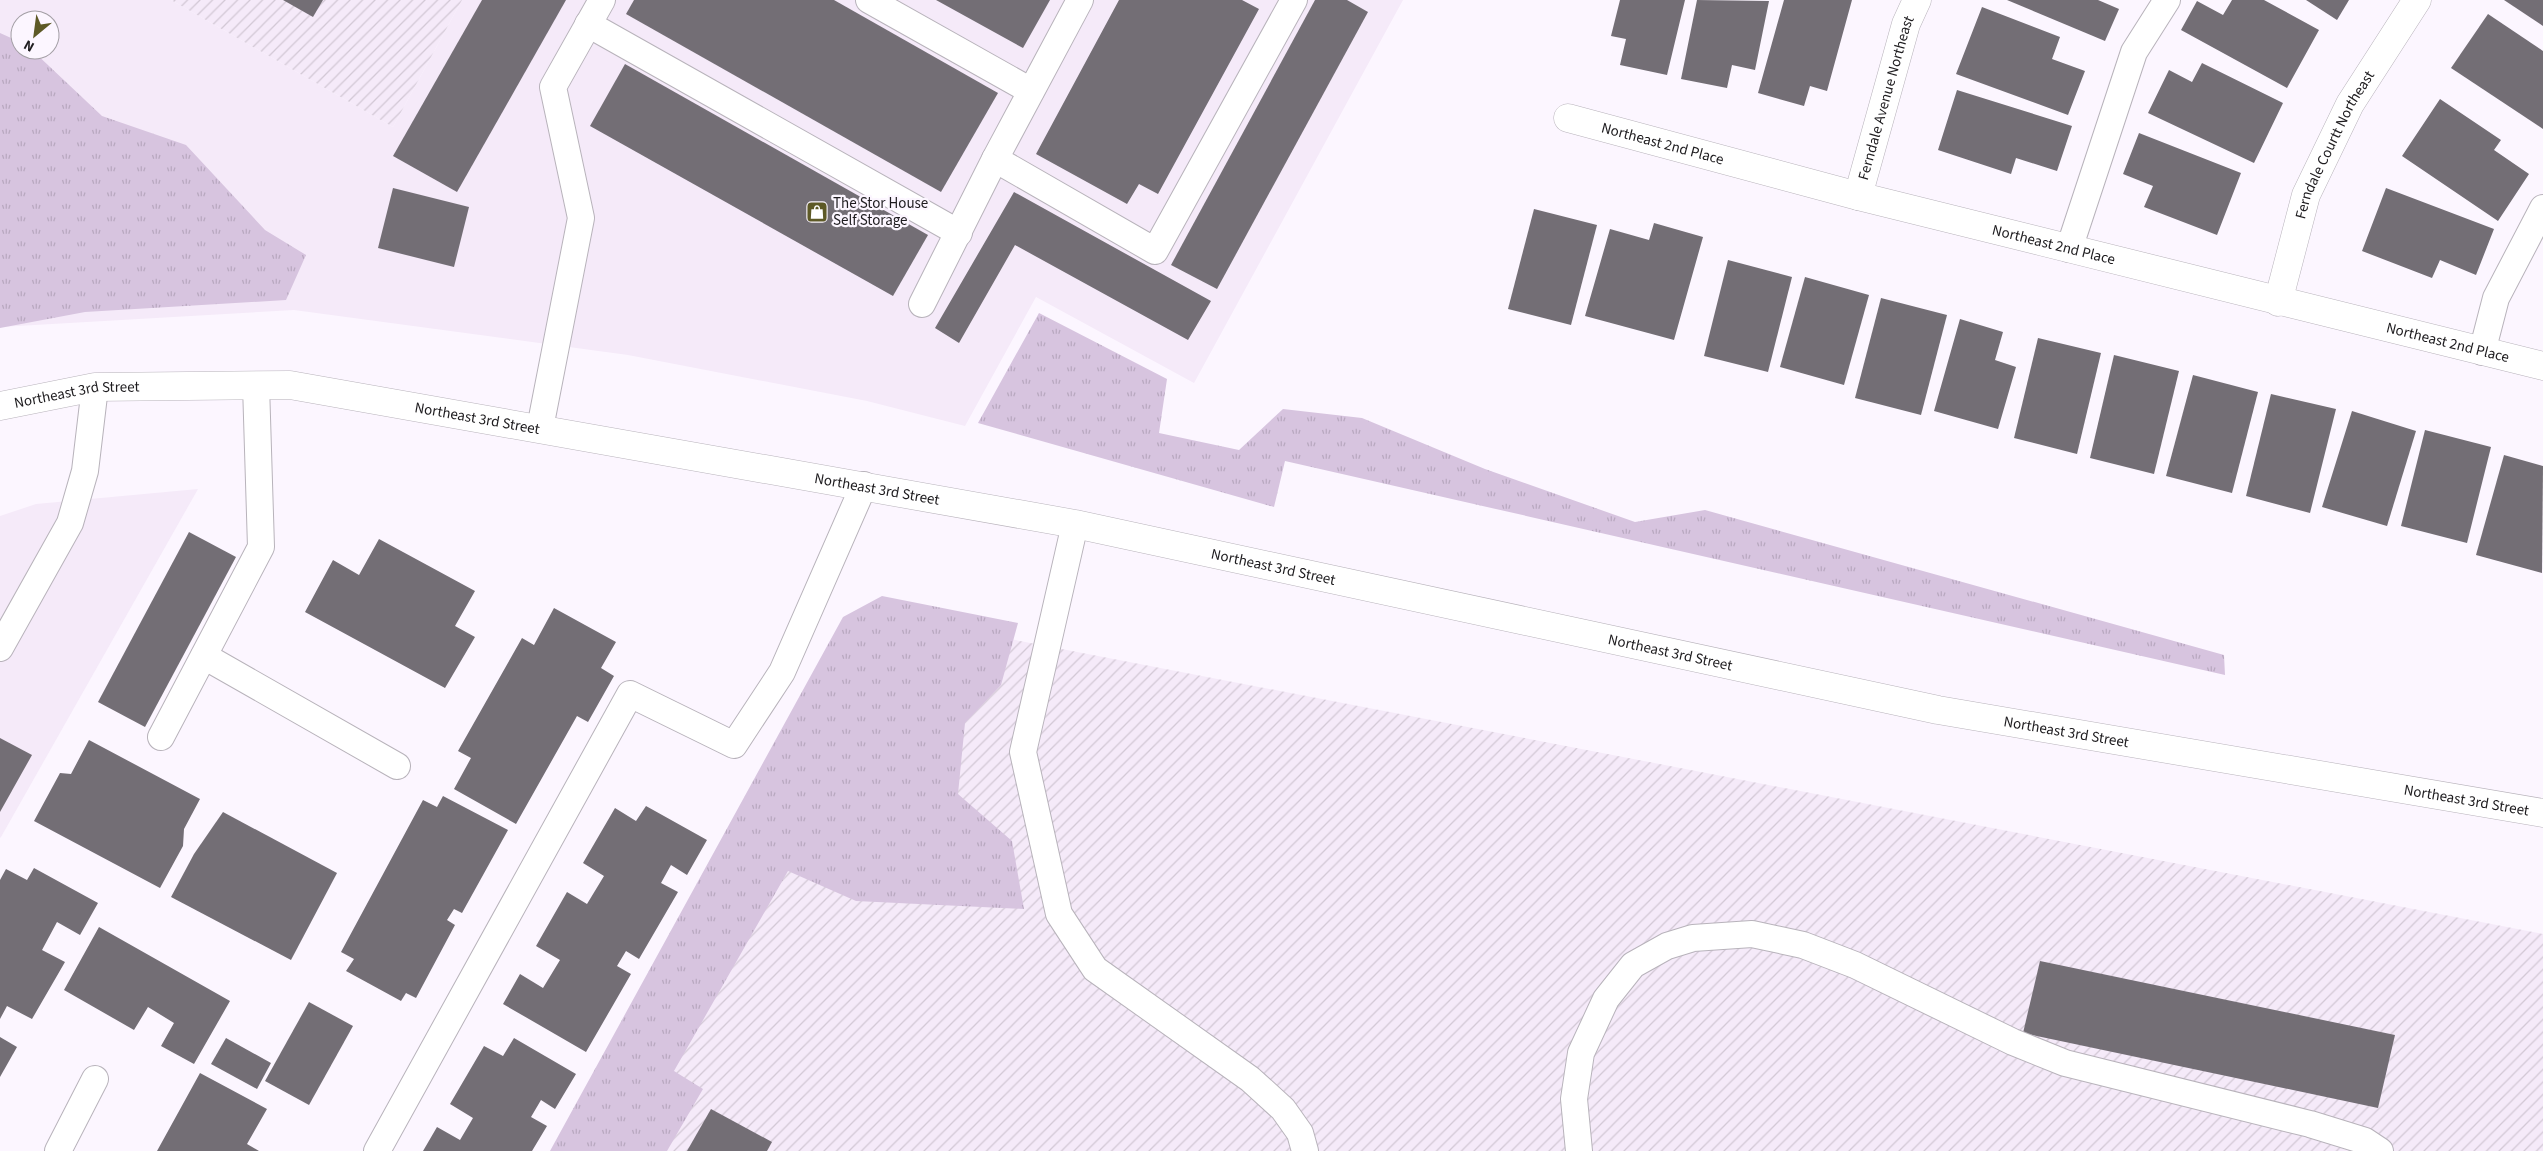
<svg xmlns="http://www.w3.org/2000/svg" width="2543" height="1151" viewBox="0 0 2543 1151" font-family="'Source Sans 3',sans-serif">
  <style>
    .built { fill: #f5eaf9; fill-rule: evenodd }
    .industrial { fill: url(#industrial-furrows) }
    .grass { fill: url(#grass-tufts) }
    .building { fill: #736e75 }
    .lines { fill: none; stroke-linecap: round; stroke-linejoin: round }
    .lane-casing { stroke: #b8b3bb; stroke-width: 28 }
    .street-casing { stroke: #b8b3bb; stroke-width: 29 }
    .secondary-casing { stroke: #b8b3bb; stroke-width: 29 }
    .lane { stroke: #fff; stroke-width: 26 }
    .street { stroke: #fff; stroke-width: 28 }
    .secondary { stroke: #fff; stroke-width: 28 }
    .labels { text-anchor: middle; stroke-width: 4.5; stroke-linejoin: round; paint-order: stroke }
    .street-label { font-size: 15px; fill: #1e1c1f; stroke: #fcf6ff }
    .poi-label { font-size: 15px; fill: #1e1c1f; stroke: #fcf6ff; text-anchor: start }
  </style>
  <defs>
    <pattern id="industrial-furrows" width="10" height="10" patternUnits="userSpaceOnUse" patternTransform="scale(1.25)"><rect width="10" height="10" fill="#f5eaf9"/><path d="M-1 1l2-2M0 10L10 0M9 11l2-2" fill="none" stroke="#d2c8d5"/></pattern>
    <pattern id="grass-tufts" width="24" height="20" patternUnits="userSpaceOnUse" patternTransform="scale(1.25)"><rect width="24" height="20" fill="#d7c4df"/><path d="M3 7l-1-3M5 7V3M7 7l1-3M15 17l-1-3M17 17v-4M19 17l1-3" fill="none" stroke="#b8a8bf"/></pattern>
  </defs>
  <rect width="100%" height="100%" fill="#fcf6ff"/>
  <g class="built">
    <path d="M0 0H171L393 127 462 0H1403L1194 383 1036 297 965 426 867 401 628 355 294 310 0 327ZM20 20H50V50H20Z"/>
    <path d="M198 489 1 837 0 838V516L36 504Z"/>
  </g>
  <g class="industrial">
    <path d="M171 0H462L393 127Z"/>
    <path d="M911 620 2543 934V1151H618Z"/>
  </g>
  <g class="grass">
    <path d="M0 33 20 42V50H32L102 116 186 145 265 230 306 255 286 300 85 312 0 328Z"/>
    <path d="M1039 313 1167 379 1159 433 1239 450 1283 409 1362 418 1485 469 1635 522 1705 510 2224 655 2225 675 1285 461 1274 507 978 423Z"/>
    <path d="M882 596 1018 623 1001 685 965 723 958 794 1012 841 1024 909 856 901 788 871 674 1071 703 1089 667 1151H550L843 617Z"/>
  </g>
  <g class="building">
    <path d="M283 0H323L313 17Z"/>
    <path d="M482 0H566L457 192 393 156Z"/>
    <path d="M634 0H834L998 93 941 192 626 14Z"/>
    <path d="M936 0H1050L1023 48Z"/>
    <path d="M1119 0H1242L1259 9 1158 194 1139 184 1127 204 1036 154Z"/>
    <path d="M1315 0H1347L1368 12 1217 289 1171 265Z"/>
    <path d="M1620 0H1685L1667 75 1620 65 1626 39 1611 36Z"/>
    <path d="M1697 0 1769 1 1755 70 1732 65 1727 88 1681 79Z"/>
    <path d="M1784 0H1852L1827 91 1810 86 1804 106 1758 93Z"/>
    <path d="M2007 0H2098L2119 9 2105 41Z"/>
    <path d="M2232 0H2264L2319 30 2287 88 2181 30 2197 1 2223 15Z"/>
    <path d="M2306 0H2349L2337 20Z"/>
    <path d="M2504 0H2543V26Z"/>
    <path d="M1982 7 2060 37 2052 59 2085 71 2068 115 1956 74Z"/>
    <path d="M2488 14 2543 51V129L2451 68Z"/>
    <path d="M2202 63 2283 103 2254 163 2148 113 2169 70 2192 82Z"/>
    <path d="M625 64 928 235 893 296 590 126Z"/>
    <path d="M1957 90 2072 126 2057 171 2016 158 2011 174 1938 150Z"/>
    <path d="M2440 99 2501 140 2494 150 2529 174 2498 221 2402 156Z"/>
    <path d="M2139 133 2241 173 2217 235 2144 207 2153 186 2123 174Z"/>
    <path d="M393 188 469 207 454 267 378 248Z"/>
    <path d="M2386 188 2494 229 2476 275 2440 260 2432 278 2362 251Z"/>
    <path d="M1014 192 1211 301 1188 340 1015 245 959 343 935 328Z"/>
    <path d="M1534 209 1597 225 1571 325 1508 309Z"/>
    <path d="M1654 223 1703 237 1674 340 1585 316 1610 229 1649 240Z"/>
    <path d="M1728 260 1792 277 1768 372 1704 356Z"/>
    <path d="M1805 277 1869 295 1844 385 1780 367Z"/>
    <path d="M1881 298 1947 315 1921 415 1855 398Z"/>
    <path d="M1960 319 2003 332 1995 360 2016 367 1998 429 1934 411Z"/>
    <path d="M2038 338 2101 353 2077 454 2014 438Z"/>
    <path d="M2114 355 2179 371 2154 474 2090 458Z"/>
    <path d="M2193 375 2258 392 2232 493 2166 476Z"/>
    <path d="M2271 394 2336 409 2310 513 2246 496Z"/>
    <path d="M2352 411 2416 431 2387 526 2322 507Z"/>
    <path d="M2425 430 2491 447 2467 543 2401 526Z"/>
    <path d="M2504 455 2543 466 2542 573 2476 555Z"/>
    <path d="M189 532 236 557 145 727 98 702Z"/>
    <path d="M379 539 475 591 455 626 475 637 445 688 305 612 333 560 359 575Z"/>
    <path d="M554 608 616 642 601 668 614 676 588 722 577 716 516 824 454 789 471 758 458 751 522 638 534 645Z"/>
    <path d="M0 738 32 755 0 812Z"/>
    <path d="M89 740 200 799 184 829 183 846 160 888 34 821 60 773 71 774Z"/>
    <path d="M443 796 508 830 462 913 454 909 447 920 455 925 416 998 406 993 401 1001 346 971 354 959 341 952 423 800 437 807Z"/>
    <path d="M646 806 707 840 687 875 671 865 661 883 678 892 639 959 626 951 617 966 631 974 586 1052 503 1004 520 974 543 988 560 960 536 946 567 892 587 904 604 876 583 863 615 808 636 821Z"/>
    <path d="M223 812 337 873 291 960 171 897 194 854Z"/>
    <path d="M34 868 98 903 80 935 57 922 42 950 65 962 32 1019 7 1006 0 1019V880L6 869 27 880Z"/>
    <path d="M99 927 230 1001 194 1064 161 1046 174 1023 148 1007 134 1030 64 990Z"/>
    <path d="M2040 961 2395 1035 2378 1108 2023 1033Z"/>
    <path d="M309 1002 353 1026 309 1105 265 1081Z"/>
    <path d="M0 1037 17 1047 0 1077Z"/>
    <path d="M226 1038 271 1063 257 1089 211 1064Z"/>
    <path d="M514 1038 576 1074 555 1109 541 1100 531 1117 547 1126 532 1151H423L437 1127 460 1140 473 1118 450 1104 484 1046 503 1056Z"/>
    <path d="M200 1073 267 1109 247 1144 259 1151H157Z"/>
    <path d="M711 1109 772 1142 767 1151H687Z"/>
  </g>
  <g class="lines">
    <g class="lane-casing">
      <g id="lane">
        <path d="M869 0 1031 91"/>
        <path d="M588 24 959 233"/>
        <path d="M995 159 1155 251 1294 0"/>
        <path d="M2069 249 2134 52 2167 0"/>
        <path d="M922 304 995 159 1080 0"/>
        <path d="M2482 352 2496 298 2543 208"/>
        <path d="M540 428 581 218 553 87 602 0"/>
        <path d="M1075 524 1023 752 1059 914 1095 969 1250 1079 1283 1109 1300 1133 1305 1151"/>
        <path d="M0 648 70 523 85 471 95 387"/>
        <path d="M204 656 397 766"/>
        <path d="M161 737 261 547 256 385"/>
        <path d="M58 1151 95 1079"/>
        <path d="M377 1151 630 694 734 745 782 672 864 485"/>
        <path d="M1579 1151 1574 1099 1581 1053 1606 999 1633 965 1667 946 1693 938 1752 934 1803 945 1855 965 2013 1042 2065 1063 2310 1124 2365 1141 2380 1151"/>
      </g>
    </g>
    <g class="street-casing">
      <g id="street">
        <path id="s1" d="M1568 118 1858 196 2543 366"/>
        <path id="s2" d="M1858 196 1906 24 1917 0"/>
        <path id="s3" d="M2278 302 2306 195 2350 104 2417 0"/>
      </g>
    </g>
    <g class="secondary-casing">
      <g id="secondary">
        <path id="s4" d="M0 406 95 387 290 385 1075 524 1938 710 2543 813"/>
      </g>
    </g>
    <use href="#lane" class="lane"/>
    <use href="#street" class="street"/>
    <use href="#secondary" class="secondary"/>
  </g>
  <defs>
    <g id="shop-square" transform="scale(1.125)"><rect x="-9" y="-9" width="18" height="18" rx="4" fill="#5d5926" stroke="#fcf6ff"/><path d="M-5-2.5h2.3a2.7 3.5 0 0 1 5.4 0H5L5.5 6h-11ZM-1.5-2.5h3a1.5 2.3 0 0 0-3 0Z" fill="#fff"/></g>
  </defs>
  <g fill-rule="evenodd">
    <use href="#shop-square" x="817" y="212"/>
  </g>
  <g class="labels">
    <g class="street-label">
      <text dy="5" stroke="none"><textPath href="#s2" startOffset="102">Ferndale Avenue Northeast</textPath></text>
      <text dy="5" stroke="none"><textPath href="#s1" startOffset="98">Northeast 2nd Place</textPath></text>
      <text dy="5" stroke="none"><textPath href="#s3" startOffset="168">Ferndale Courtt Northeast</textPath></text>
      <text dy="5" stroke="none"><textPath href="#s1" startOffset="502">Northeast 2nd Place</textPath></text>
      <text dy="5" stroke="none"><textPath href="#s1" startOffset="908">Northeast 2nd Place</textPath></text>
      <text dy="5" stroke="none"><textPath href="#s4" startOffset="78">Northeast 3rd Street</textPath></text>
      <text dy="5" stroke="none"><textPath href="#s4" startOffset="482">Northeast 3rd Street</textPath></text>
      <text dy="5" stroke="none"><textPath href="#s4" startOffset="888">Northeast 3rd Street</textPath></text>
      <text dy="5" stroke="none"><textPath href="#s4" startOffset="1292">Northeast 3rd Street</textPath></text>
      <text dy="5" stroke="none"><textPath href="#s4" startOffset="1698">Northeast 3rd Street</textPath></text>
      <text dy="5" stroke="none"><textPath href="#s4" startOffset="2102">Northeast 3rd Street</textPath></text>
      <text dy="5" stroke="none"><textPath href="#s4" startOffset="2508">Northeast 3rd Street</textPath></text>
    </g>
    <g class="poi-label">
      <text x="833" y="208">The Stor House<tspan x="833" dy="17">Self Storage</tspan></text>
    </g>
  </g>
  <g transform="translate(35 35) rotate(209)"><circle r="24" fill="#fcf6ff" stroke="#a39fa5"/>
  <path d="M0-4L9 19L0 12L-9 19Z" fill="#5d5926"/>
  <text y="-8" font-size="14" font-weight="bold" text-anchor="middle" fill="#1e1c1f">N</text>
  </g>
</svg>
